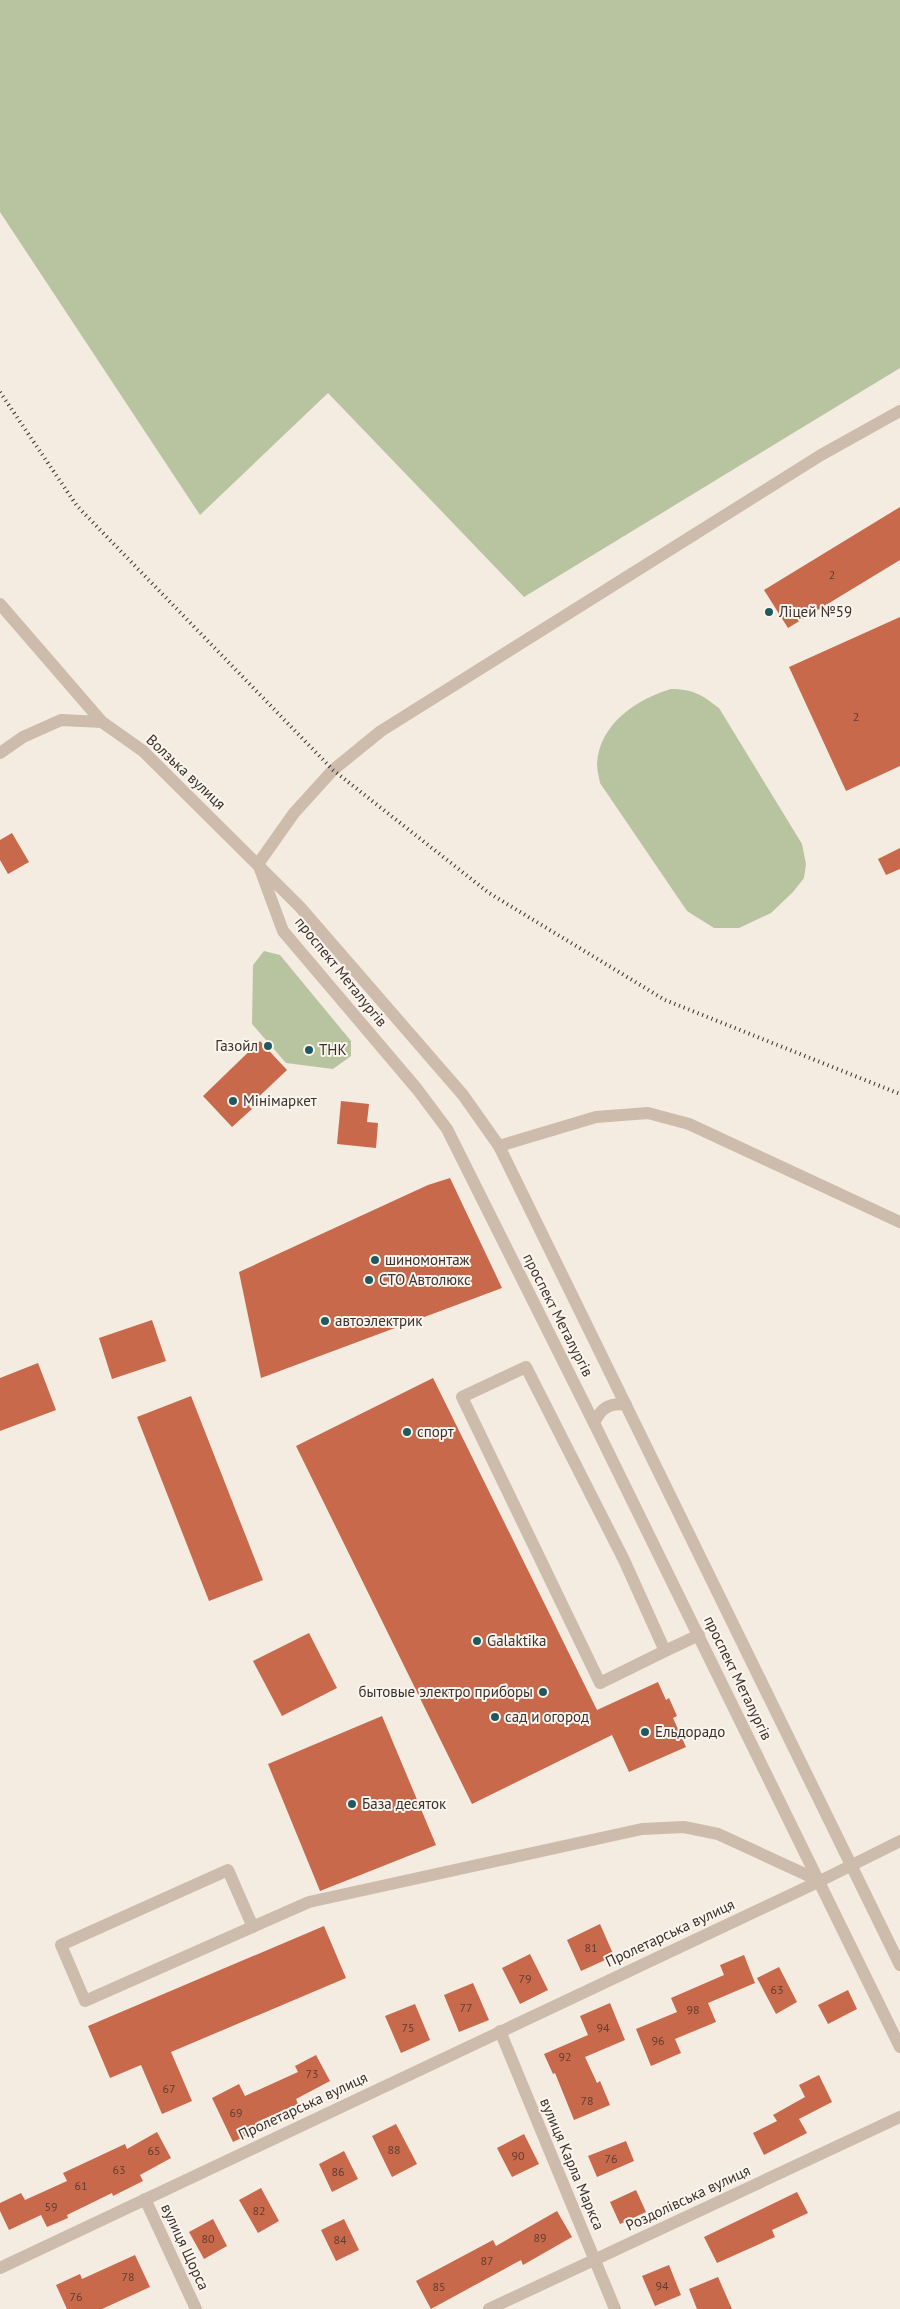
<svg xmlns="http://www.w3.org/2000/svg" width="900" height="2309" viewBox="0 0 900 2309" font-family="'PT Sans',sans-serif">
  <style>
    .green { fill: #b8c4a0 }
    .building { fill: #c8694b }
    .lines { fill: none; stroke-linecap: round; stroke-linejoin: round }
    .minor { stroke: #cdbbac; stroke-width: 12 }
    .rail { stroke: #3b302b; stroke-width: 4; stroke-dasharray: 1 4; stroke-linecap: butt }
    .poi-dot { fill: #1f5a5e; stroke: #fbf5ee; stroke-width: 2 }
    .labels { text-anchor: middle; stroke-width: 4; stroke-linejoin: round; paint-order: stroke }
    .number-label { font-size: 12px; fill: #5e3e33 }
    .poi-label { font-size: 15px; fill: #3b302b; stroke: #fbf5ee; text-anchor: start }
    .street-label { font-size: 15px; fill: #3b302b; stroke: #fbf5ee }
  </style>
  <rect width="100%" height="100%" fill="#f4ebe1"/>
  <g class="green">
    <path d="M0 0H900V368L524 597 328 393 200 515 0 212Z"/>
    <path d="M671 689C693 689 702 695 719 708L802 844 806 864 804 878 793 892 771 913 739 928H714L687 911 600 783C599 777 597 770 597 764 599 724 637 699 671 689Z"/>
    <path d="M264 951 280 955 351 1041V1056L333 1069 286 1063 252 1024 253 965Z"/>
  </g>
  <g class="building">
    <path d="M900 507V560L788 628 764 590Z"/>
    <path d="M900 617V766L846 791 789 667Z"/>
    <path d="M12 833 29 862 8 874 0 860V840Z"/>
    <path d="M900 848V869L886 875 878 859Z"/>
    <path d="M260 1041 287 1070 249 1106 252 1109 232 1127 203 1096Z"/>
    <path d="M341 1101 369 1104 367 1122 378 1123 376 1148 337 1144Z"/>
    <path d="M450 1178 502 1288 261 1378 239 1272 428 1185Z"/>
    <path d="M152 1320 166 1361 112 1379 99 1338Z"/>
    <path d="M38 1363 56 1410 0 1431V1378Z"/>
    <path d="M433 1378 597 1710 658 1682 666 1700 669 1698 677 1716 673 1718 686 1747 629 1772 612 1735 472 1804 296 1446Z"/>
    <path d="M191 1396 263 1580 209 1601 137 1417Z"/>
    <path d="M309 1633 337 1688 282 1716 253 1661Z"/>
    <path d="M382 1716 436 1845 320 1891 268 1764Z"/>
    <path d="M600 1924 614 1956 581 1971 567 1940Z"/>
    <path d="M324 1926 346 1978 171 2052 192 2101 162 2114 141 2065 110 2078 88 2026Z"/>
    <path d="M530 1954 548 1990 520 2004 502 1968Z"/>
    <path d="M744 1955 755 1983 708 2003 716 2022 675 2039 681 2053 651 2066 636 2029 677 2012 671 1998 724 1975 720 1965Z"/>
    <path d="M779 1967 797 2002 776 2014 757 1978Z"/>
    <path d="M473 1983 489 2020 459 2032 444 1995Z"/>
    <path d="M848 1990 857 2009 828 2024 818 2005Z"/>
    <path d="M610 2003 625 2040 585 2057 597 2083 600 2081 610 2105 574 2120 555 2073 553 2074 544 2054 588 2035 580 2016Z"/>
    <path d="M415 2004 430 2040 401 2053 385 2016Z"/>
    <path d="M316 2055 330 2081 296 2099 298 2104 257 2122 260 2129 233 2142 212 2098 239 2084 245 2096 298 2072 295 2066Z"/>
    <path d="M819 2075 832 2102 799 2119 807 2133 764 2155 753 2133 777 2121 773 2115 805 2097 799 2085Z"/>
    <path d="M396 2124 417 2164 392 2177 372 2136Z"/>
    <path d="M157 2132 171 2158 140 2175 143 2181 113 2196 112 2193 67 2215 68 2218 47 2227 41 2215 9 2230 0 2211V2203L21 2193 25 2200 67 2181 63 2173 125 2144 127 2149Z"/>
    <path d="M524 2134 539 2164 512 2177 497 2148Z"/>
    <path d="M626 2141 634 2161 597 2177 588 2156Z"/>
    <path d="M344 2151 358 2179 332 2192 319 2164Z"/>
    <path d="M261 2188 279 2221 258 2233 239 2200Z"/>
    <path d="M636 2190 646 2212 620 2224 610 2202Z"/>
    <path d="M797 2192 808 2213 772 2230 775 2237 717 2263 704 2237Z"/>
    <path d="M557 2211 572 2237 523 2265 521 2260 431 2309 416 2281 493 2240 496 2246Z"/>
    <path d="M213 2219 227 2246 204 2259 189 2232Z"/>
    <path d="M344 2219 359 2250 336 2261 321 2230Z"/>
    <path d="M135 2255 150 2287 102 2309H67L56 2285 80 2274 82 2279Z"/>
    <path d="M669 2265 681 2295 655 2306 642 2276Z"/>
    <path d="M718 2277 732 2309H697L689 2289Z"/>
  </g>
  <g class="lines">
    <g class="minor">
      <path d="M0 604 102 722"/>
      <path d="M0 753 23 737 61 720 102 722 143 751 300 907 463 1095 499 1146 900 1965"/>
      <path d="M258 864 294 813 333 770 381 731 821 455 900 411"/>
      <path d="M260 869 283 931 417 1089 447 1129 594 1423 900 2047"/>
      <path d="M499 1146 596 1117 648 1113 689 1124 900 1222"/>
      <path d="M594 1423C601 1408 610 1402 626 1405"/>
      <path d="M665 1651 600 1683 462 1397 526 1367 624 1560 665 1651 699 1635"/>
      <path d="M820 1881 900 1841"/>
      <path d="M500 2031 615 2309"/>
      <path d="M145 2199 196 2309"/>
      <path d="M0 2268 820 1881 718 1834 684 1827 642 1829 309 1902 85 2001 61 1945 228 1870 253 1927"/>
      <path d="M489 2309 900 2117"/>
    </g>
    <path class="rail" d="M0 392 77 506 333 770 489 893 665 1000 900 1094"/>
  </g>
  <g class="poi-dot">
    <circle cx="769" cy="612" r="5"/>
    <circle cx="268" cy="1046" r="5"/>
    <circle cx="309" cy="1050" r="5"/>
    <circle cx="233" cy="1101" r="5"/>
    <circle cx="375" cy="1260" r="5"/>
    <circle cx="369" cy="1280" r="5"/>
    <circle cx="325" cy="1321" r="5"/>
    <circle cx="407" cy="1432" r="5"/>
    <circle cx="477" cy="1641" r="5"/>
    <circle cx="543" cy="1692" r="5"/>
    <circle cx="495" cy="1717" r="5"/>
    <circle cx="645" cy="1732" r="5"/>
    <circle cx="352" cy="1804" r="5"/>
  </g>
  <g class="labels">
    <g class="number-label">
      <text x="832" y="579">2</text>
      <text x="856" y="721">2</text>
      <text x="591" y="1952">81</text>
      <text x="525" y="1983">79</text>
      <text x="777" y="1994">63</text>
      <text x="466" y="2012">77</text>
      <text x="693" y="2014">98</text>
      <text x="408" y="2032">75</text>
      <text x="603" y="2032">94</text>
      <text x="658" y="2045">96</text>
      <text x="565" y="2061">92</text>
      <text x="312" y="2078">73</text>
      <text x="169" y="2093">67</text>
      <text x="587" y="2105">78</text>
      <text x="236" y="2117">69</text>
      <text x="394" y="2154">88</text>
      <text x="154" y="2155">65</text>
      <text x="518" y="2160">90</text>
      <text x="611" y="2163">76</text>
      <text x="119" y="2174">63</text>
      <text x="338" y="2176">86</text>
      <text x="81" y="2190">61</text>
      <text x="51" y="2211">59</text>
      <text x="259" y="2215">82</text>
      <text x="540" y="2242">89</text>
      <text x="208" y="2243">80</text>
      <text x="340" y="2244">84</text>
      <text x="487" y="2265">87</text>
      <text x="128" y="2281">78</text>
      <text x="662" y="2290">94</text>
      <text x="439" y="2291">85</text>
      <text x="76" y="2301">76</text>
    </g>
    <g class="poi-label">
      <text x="779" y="617">Ліцей №59</text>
      <text x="258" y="1051" text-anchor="end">Газойл</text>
      <text x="319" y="1055">ТНК</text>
      <text x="243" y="1106">Мінімаркет</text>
      <text x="385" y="1265">шиномонтаж</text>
      <text x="379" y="1285">СТО Автолюкс</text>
      <text x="335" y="1326">автоэлектрик</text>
      <text x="417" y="1437">спорт</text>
      <text x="487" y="1646">Galaktika</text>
      <text x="533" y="1697" text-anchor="end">бытовые электро приборы</text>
      <text x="505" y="1722">сад и огород</text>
      <text x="655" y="1737">Ельдорадо</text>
      <text x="362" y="1809">База десяток</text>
    </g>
    <g class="street-label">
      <text transform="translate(186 772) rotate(43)" y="5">Волзька вулиця</text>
      <text transform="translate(341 972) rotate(51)" y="5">проспект Металургів</text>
      <text transform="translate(558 1315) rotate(63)" y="5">проспект Металургів</text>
      <text transform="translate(738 1678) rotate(64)" y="5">проспект Металургів</text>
      <text transform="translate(670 1933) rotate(-25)" y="5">Пролетарська вулиця</text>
      <text transform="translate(303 2106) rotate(-25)" y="5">Пролетарська вулиця</text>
      <text transform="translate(572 2164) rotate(67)" y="5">вулиця Карла Маркса</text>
      <text transform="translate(688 2198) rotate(-25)" y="5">Роздолівська вулиця</text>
      <text transform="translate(185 2247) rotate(65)" y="5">вулиця Щорса</text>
    </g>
  </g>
</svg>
